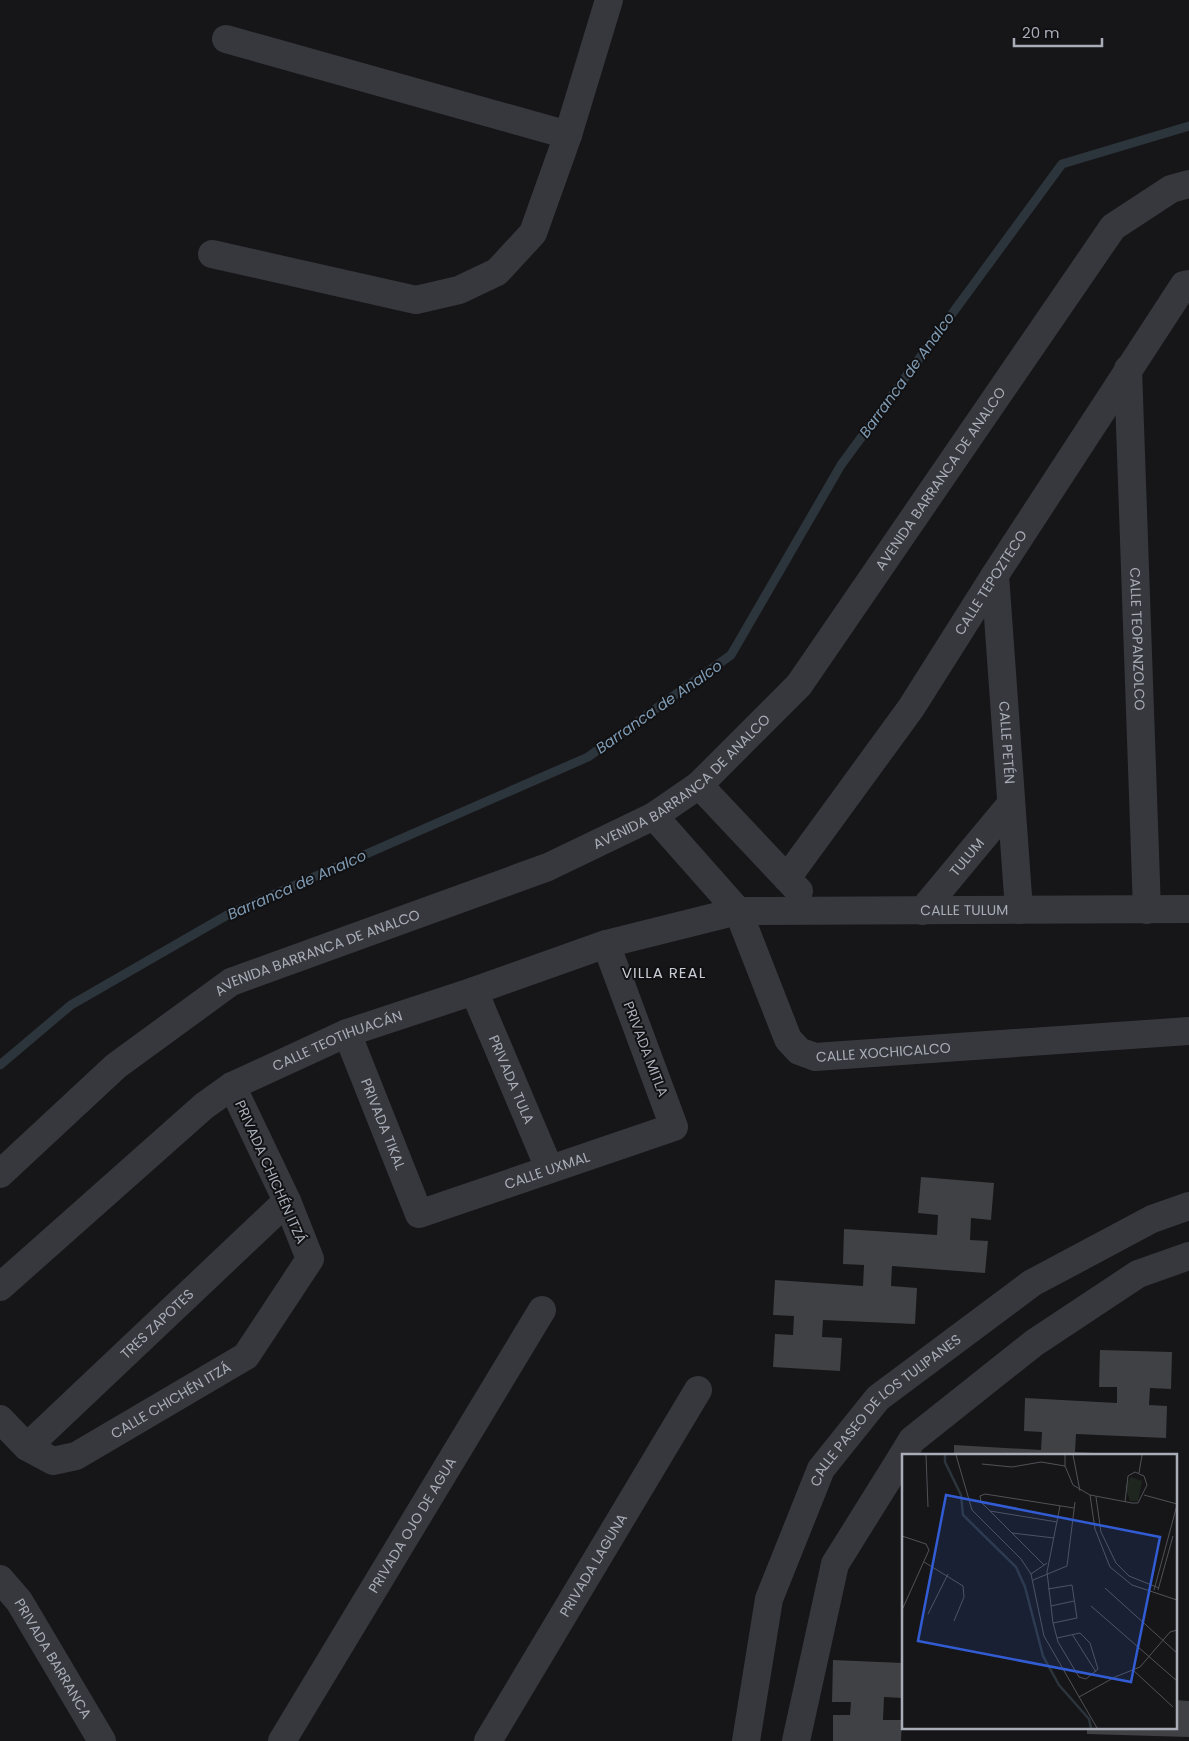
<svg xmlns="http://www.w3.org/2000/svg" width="1189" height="1741" viewBox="0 0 1189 1741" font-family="Poppins,sans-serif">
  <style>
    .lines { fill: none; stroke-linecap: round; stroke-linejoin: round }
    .stream { stroke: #2c353c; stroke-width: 9 }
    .building { fill: #404145 }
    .street { stroke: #37383d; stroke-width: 28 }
    .labels { text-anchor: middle; stroke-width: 4; stroke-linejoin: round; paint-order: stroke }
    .street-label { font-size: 14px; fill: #a8adb8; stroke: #111113 }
    .water-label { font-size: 15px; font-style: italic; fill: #7f9bb3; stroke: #111113 }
    .neighbourhood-label { font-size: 15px; letter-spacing: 1px; fill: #c9ccd4; stroke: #111113 }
    .inset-river { fill: none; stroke: #2c353c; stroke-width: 2.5 }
    .inset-road { fill: none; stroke: #505258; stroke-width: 1 }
    .view { fill: #325cd3; fill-opacity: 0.15; stroke: #325cd3; stroke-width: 2.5 }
    .inset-edge { fill: none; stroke: #a8adb8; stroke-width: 2.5 }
  </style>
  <rect width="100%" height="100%" fill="#161618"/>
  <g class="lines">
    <path class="stream" d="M0 1065 71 1005 229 914 588 757 731 655 841 465 1062 164 1189 126"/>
  </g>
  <g class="building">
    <path d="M921 1177 994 1183 991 1220 971 1218 970 1240 988 1241 985 1273 892 1266 891 1286 917 1288 915 1324 823 1320 822 1337 842 1338 840 1371 773 1367 775 1334 793 1335 794 1316 773 1315 775 1280 863 1286 864 1265 843 1264 844 1229 937 1235 938 1215 918 1213Z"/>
    <path d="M1100 1350 1172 1352 1171 1389 1150 1388 1149 1405 1167 1406 1166 1438 1076 1434 1075 1452 1095 1453V1455H954V1445L1041 1450 1042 1432 1024 1431 1025 1398 1117 1403V1387H1099Z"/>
    <path d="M833 1660 903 1663V1698L884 1697 883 1720H902L901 1741H833V1715H850L851 1702H832Z"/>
    <path d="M1175 1700 1189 1701V1737L1087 1734V1727H1175Z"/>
  </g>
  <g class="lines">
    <g class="street">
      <path d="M226 39 568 135"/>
      <path d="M212 254 416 300 459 290 497 272 533 233 568 135 609 0"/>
      <path id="s1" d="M1128 369 1147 910"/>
      <path id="s2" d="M995 575 1019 910"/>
      <path d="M699 785 799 891"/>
      <path id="s3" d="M654 816 738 911 788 1039 799 1051 815 1057 1189 1031"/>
      <path id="s4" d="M787 878 911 708 995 575 1184 285 1189 284"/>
      <path id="s5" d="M922 911 1011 804"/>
      <path id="s6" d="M474 991 549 1168"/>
      <path id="s7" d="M347 1033 419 1214 674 1127 606 944"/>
      <path id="s8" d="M0 1174 116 1066 231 982 548 867 654 816 699 785 799 685 1113 227 1171 189 1189 184"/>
      <path id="s9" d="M0 1287 204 1106 232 1086 347 1033 474 991 606 944 738 911 1189 909"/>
      <path id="s10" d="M0 1419 27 1447 53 1461 76 1456 246 1356 310 1259 287 1201 232 1086"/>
      <path id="s11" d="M27 1447 287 1201"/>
      <path d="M903 1455 912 1440 1034 1343 1138 1274 1189 1256"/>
      <path id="s12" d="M0 1579 19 1601 102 1741"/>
      <path id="s13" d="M282 1741 542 1310"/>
      <path id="s14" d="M488 1741 698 1390"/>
      <path id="s15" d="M746 1741 769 1599 821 1469 878 1398 1032 1283 1152 1219 1189 1206"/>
      <path d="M796 1741 835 1564 903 1455"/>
    </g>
  </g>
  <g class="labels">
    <g class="street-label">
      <text dy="5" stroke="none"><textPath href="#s8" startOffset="1202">AVENIDA BARRANCA DE ANALCO</textPath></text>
      <text dy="5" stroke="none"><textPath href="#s4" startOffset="359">CALLE TEPOZTECO</textPath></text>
      <text dy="5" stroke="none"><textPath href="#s1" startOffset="270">CALLE TEOPANZOLCO</textPath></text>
      <text dy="5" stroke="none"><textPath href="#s2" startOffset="168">CALLE PETÉN</textPath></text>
      <text dy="5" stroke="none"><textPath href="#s8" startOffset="798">AVENIDA BARRANCA DE ANALCO</textPath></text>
      <text dy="5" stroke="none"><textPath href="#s5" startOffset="70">TULUM</textPath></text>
      <text dy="5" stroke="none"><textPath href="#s9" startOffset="1070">CALLE TULUM</textPath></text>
      <text dy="5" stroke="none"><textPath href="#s8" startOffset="392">AVENIDA BARRANCA DE ANALCO</textPath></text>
      <text dy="5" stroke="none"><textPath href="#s9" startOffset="422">CALLE TEOTIHUACÁN</textPath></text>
      <text transform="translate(646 1049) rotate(69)" y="5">PRIVADA MITLA</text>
      <text dy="5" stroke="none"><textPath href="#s3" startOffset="366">CALLE XOCHICALCO</textPath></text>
      <text dy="5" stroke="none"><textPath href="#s6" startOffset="96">PRIVADA TULA</textPath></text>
      <text dy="5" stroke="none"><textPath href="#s7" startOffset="98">PRIVADA TIKAL</textPath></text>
      <text dy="5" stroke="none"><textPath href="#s7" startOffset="330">CALLE UXMAL</textPath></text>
      <text transform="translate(271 1172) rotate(66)" y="5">PRIVADA CHICHÉN ITZÁ</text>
      <text dy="5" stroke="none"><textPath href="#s11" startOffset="179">TRES ZAPOTES</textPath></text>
      <text dy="5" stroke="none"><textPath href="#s10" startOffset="202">CALLE CHICHÉN ITZÁ</textPath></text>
      <text dy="5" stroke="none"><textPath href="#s15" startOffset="371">CALLE PASEO DE LOS TULIPANES</textPath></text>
      <text dy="5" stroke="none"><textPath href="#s13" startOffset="252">PRIVADA OJO DE AGUA</textPath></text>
      <text dy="5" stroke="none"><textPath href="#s14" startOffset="205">PRIVADA LAGUNA</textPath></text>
      <text dy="5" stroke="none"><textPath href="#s12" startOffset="96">PRIVADA BARRANCA</textPath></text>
    </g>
    <g class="water-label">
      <text transform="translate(907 375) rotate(-54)" y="5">Barranca de Analco</text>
      <text transform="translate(659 707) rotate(-35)" y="5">Barranca de Analco</text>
      <text transform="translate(297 885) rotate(-24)" y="5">Barranca de Analco</text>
    </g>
    <g class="neighbourhood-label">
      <text x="664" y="978">VILLA REAL</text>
    </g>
  </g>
  <g transform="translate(902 1454)">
    <rect width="275" height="275" fill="#161618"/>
    <path d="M229 23 240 27 236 47H228L223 32Z" fill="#1e261f"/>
    <path class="inset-river" d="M43 1V8L59 41 61 61 114 113 123 133 141 202 157 231 187 265 189 274"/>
    <path class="inset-road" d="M24 1 26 53M54 1 70 56 119 105 129 120 142 182 195 274M163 1V12L171 31 188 41 230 49H236L245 31 242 22 233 18 226 22 223 48M171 1 178 37M80 10 110 13 139 8 163 12M237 19 240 1M188 41 193 75 208 113 230 131 275 146M242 41 275 50M194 43 199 78 214 109 227 122 257 134M88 57 155 68M110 79 152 84M0 82 24 90 27 96 0 156M22 108 61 132 62 143 52 167M142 111 79 48 78 42 83 40 172 54M129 120 145 109M131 126 165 112 173 48M203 134 275 199M146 135 170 131 175 164 151 169M252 136 275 51M256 136 271 82M149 152 172 147M189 152 275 227M26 160 46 120M170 180 194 218M155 184 178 179 188 189 196 215 184 225 177 223 156 188 155 184 151 169 145 118 158 52M231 216 271 253M177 243 213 223 238 213 268 178 275 176"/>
    <path class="view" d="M44 41 258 83 229 228 16 187Z"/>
    <rect width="275" height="275" class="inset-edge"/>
  </g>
  <path d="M1014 38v8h88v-8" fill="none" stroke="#a8adb8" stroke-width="2.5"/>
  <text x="1022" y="38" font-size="15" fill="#a8adb8" stroke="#111113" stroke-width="4" paint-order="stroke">20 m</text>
</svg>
